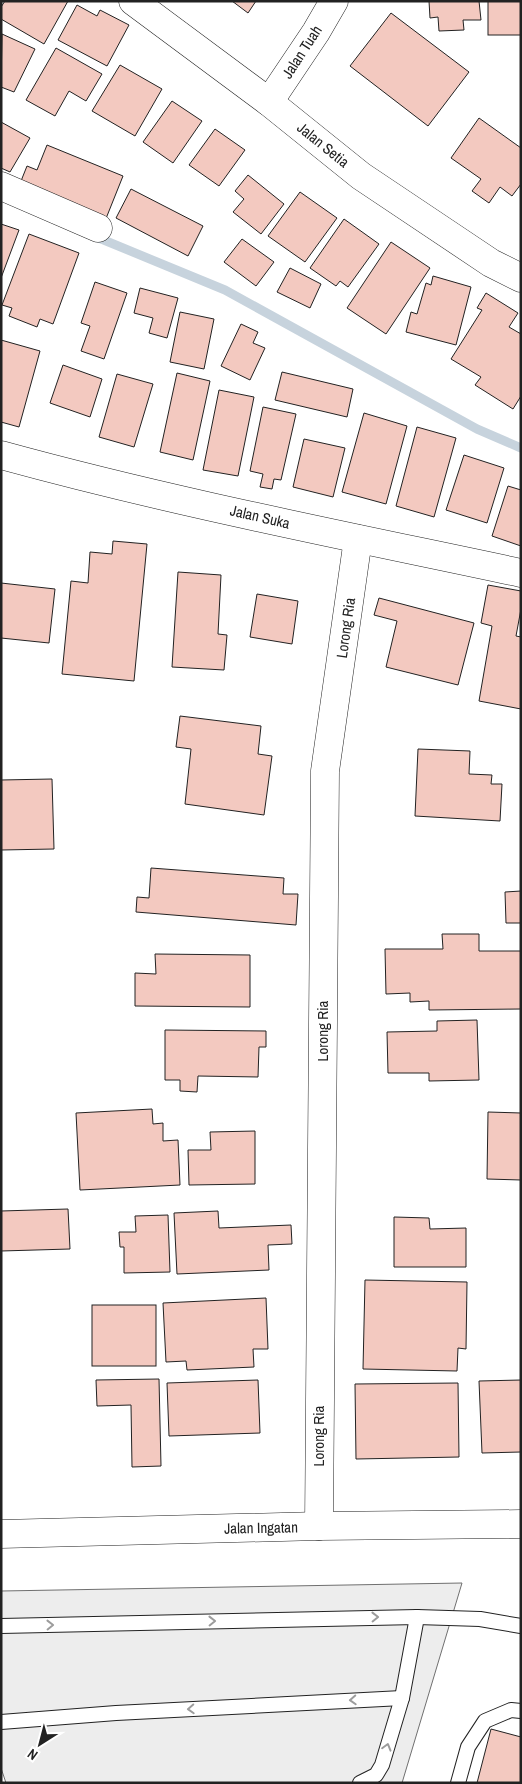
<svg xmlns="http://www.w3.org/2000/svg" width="522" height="1784" viewBox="0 0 522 1784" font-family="'Archivo Narrow',sans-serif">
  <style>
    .parking { fill: #ededed; stroke: #6f6f6f }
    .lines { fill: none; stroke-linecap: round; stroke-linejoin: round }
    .stream { stroke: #c7d3dd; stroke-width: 9 }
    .building { fill: #f3c9c0; stroke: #222 }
    .service-casing { stroke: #222; stroke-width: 16 }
    .minor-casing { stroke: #222; stroke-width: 29 }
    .service { stroke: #fff; stroke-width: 14 }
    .minor { stroke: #fff; stroke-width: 28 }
    .oneway { stroke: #9c9c9c }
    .labels { text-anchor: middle; stroke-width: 4; stroke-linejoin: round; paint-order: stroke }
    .street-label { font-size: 15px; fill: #222; stroke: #fff }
  </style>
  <rect width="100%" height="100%" fill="#fff"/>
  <path class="parking" d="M462 1583 402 1783H6L1 1768V1591Z"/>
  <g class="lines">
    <path class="stream" d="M94 236 225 290 477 429 521 448"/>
  </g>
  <g class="building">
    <path d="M5 1H68L44 44 1 19V7Z"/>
    <path d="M232 1H256L248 13Z"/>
    <path d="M429 1H479L481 20H463L464 30 439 31 438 17 430 18Z"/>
    <rect x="488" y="1" width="33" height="34"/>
    <path d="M77 5 97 16 100 10 129 25 107 66 58 40Z"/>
    <path d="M391 13 469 72 428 126 350 66Z"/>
    <path d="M2 34 35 49 14 92 1 87Z"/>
    <path d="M56 48 102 74 86 101 69 91 55 116 26 100Z"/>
    <path d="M120 65 162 89 135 136 92 111Z"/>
    <path d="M172 101 202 121 173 163 143 142Z"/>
    <path d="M479 118 521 148V184L512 196 500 187 489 203 472 191 481 179 451 158Z"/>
    <path d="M1 122 30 138 10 172 1 168Z"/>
    <path d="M215 129 245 150 219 186 189 165Z"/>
    <path d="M47 145 123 176 105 221 19 186 27 166 37 170Z"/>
    <path d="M248 175 284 204 261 234 233 212 244 199 235 191Z"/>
    <path d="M131 189 203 226 188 256 116 218Z"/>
    <path d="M300 192 337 218 305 262 268 236Z"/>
    <path d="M344 219 379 244 348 287 340 281 336 286 310 268Z"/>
    <path d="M1 224 19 230 1 278Z"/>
    <path d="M29 234 79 253 53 324 40 319 37 327 9 316 12 308 2 305Z"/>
    <path d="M242 239 274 262 256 286 224 262Z"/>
    <path d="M391 242 430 268 386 334 347 308Z"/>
    <path d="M290 268 321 284 310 308 277 292Z"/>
    <path d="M433 276 471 287 456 345 406 332 411 312 417 314 426 283 431 285Z"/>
    <path d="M95 282 127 293 104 359 81 351 90 326 81 323Z"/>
    <path d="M140 288 178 298 167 338 149 333 153 318 134 313Z"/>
    <path d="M486 293 518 313 509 327 521 334V396L513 409 475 385 481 377 451 359 482 310 477 308Z"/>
    <path d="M180 312 214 319 204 369 170 362Z"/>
    <path d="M241 324 258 332 253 343 265 348 250 380 221 366Z"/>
    <path d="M1 340 40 351 19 427 1 422Z"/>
    <path d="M63 365 102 379 90 417 50 403Z"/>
    <path d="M282 372 353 389 347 417 275 400Z"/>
    <path d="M177 373 210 381 193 460 160 452Z"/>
    <path d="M117 374 153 384 134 447 99 437Z"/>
    <path d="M219 390 254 397 238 476 203 470Z"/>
    <path d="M263 407 296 414 281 480 274 479 272 489 260 487 263 474 250 471Z"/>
    <path d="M364 413 407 426 386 504 342 492Z"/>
    <path d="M417 427 456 438 434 517 396 506Z"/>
    <path d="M304 439 345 448 333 497 293 487Z"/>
    <path d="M464 455 504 468 487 523 446 510Z"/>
    <path d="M508 486 521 490V546L492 536Z"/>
    <path d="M113 541 147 544 134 681 62 674 71 581 88 583 90 552 112 554Z"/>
    <path d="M178 572 221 575 218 634 227 635 224 670 172 667Z"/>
    <path d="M1 583 55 589 49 643 1 638Z"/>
    <path d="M488 585 521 591V609L516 636 521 637V709L479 701 492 626 481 623Z"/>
    <path d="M257 594 298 601 292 644 250 637Z"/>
    <path d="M379 598 474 623 458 685 386 667 397 621 374 615Z"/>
    <path d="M180 716 261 726 258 754 272 756 264 815 185 804 191 749 176 747Z"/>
    <path d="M418 749 470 751 469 774 492 775 491 784H502L500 821 415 816Z"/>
    <path d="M52 779 54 849 1 850V780Z"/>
    <path d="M151 868 284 878 283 894H298L296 925 136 912 137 897 149 898Z"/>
    <path d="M521 891V923H506L505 892Z"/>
    <path d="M442 934H479V951H521V1009L429 1010V1001L410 1002V993L386 994 385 949H443Z"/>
    <path d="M155 954 250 955V1007L135 1006V973L156 974Z"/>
    <path d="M477 1020 479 1080 429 1081V1073H388L387 1032 437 1031V1021Z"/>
    <path d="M165 1030 266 1031V1047H259L258 1077 198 1076 197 1092 180 1091V1080H165Z"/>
    <path d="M152 1109 153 1124 163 1123V1141L178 1140 180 1185 80 1190 76 1113Z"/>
    <path d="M488 1112 521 1113V1180L487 1179Z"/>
    <path d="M255 1131V1184L189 1185 188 1150H211L210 1132Z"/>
    <path d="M68 1209 70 1249 1 1251V1211Z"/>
    <path d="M218 1211 219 1228 291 1225 292 1244 268 1245 269 1270 177 1274 174 1213Z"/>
    <path d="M168 1215 170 1272 124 1273V1247H120L119 1232H136L135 1216Z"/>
    <path d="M394 1217 429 1218 430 1229 466 1228V1267H394Z"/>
    <path d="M365 1280 467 1282 466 1349 458 1348 457 1371 363 1369Z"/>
    <path d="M266 1298 268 1349H253L254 1367 187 1370 186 1361 166 1362 163 1303Z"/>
    <rect x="92" y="1305" width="64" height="61"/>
    <path d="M159 1379 161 1466 132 1467 131 1405 97 1406 96 1380Z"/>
    <path d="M258 1380 260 1433 169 1436 167 1383Z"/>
    <path d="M521 1380V1452L482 1453 479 1381Z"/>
    <path d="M458 1383 459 1457 356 1459 355 1384Z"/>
    <path d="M491 1729 521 1737V1783H477Z"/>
  </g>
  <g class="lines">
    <g class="service-casing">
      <g id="service">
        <path d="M417 1617 480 1619 521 1626"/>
        <path d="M1 1626 417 1617 402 1698 382 1765 376 1775 360 1783"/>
        <path d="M1 1722 116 1713 402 1698"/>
        <path d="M458 1783 468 1747 485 1721 511 1710 521 1711"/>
      </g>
    </g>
    <g class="minor-casing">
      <g id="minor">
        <path d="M133 1 269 102 361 176 491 263 521 278"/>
        <path d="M269 102 316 32 334 1"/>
        <path d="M1 186 98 228"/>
        <path d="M1 455C172 502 347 536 521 573"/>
        <path d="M319 1526 325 771 358 539"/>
        <path d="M1 1534 319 1526 521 1524"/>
      </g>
    </g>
    <use href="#service" class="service"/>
    <use href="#minor" class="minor"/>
  </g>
  <defs><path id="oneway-chevron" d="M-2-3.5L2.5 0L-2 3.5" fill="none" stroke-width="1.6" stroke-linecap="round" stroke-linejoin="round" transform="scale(1.25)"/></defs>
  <g class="oneway">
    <use href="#oneway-chevron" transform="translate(375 1617) rotate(-1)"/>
    <use href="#oneway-chevron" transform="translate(212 1621) rotate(-1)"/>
    <use href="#oneway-chevron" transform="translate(50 1625) rotate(-1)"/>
    <use href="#oneway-chevron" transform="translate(353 1700) rotate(177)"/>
    <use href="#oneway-chevron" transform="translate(191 1709) rotate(177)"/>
    <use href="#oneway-chevron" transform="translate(387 1747) rotate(-74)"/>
  </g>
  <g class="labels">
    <g class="street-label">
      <text transform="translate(302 52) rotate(-57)" y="5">Jalan Tuah</text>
      <text transform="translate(323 145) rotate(39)" y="5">Jalan Setia</text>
      <text transform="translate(260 517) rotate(13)" y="5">Jalan Suka</text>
      <text transform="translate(346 628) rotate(-82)" y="5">Lorong Ria</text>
      <text transform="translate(323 1031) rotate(-90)" y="5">Lorong Ria</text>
      <text transform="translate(319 1436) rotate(-90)" y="5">Lorong Ria</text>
      <text transform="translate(261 1528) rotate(-1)" y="5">Jalan Ingatan</text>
    </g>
  </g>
  <rect width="522" height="1784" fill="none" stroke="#222222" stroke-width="5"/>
  <g transform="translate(40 1744) rotate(216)" stroke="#ffffff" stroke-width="4" paint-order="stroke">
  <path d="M0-4L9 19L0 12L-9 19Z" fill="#222222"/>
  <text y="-8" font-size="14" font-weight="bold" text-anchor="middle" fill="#222222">N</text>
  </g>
</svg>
